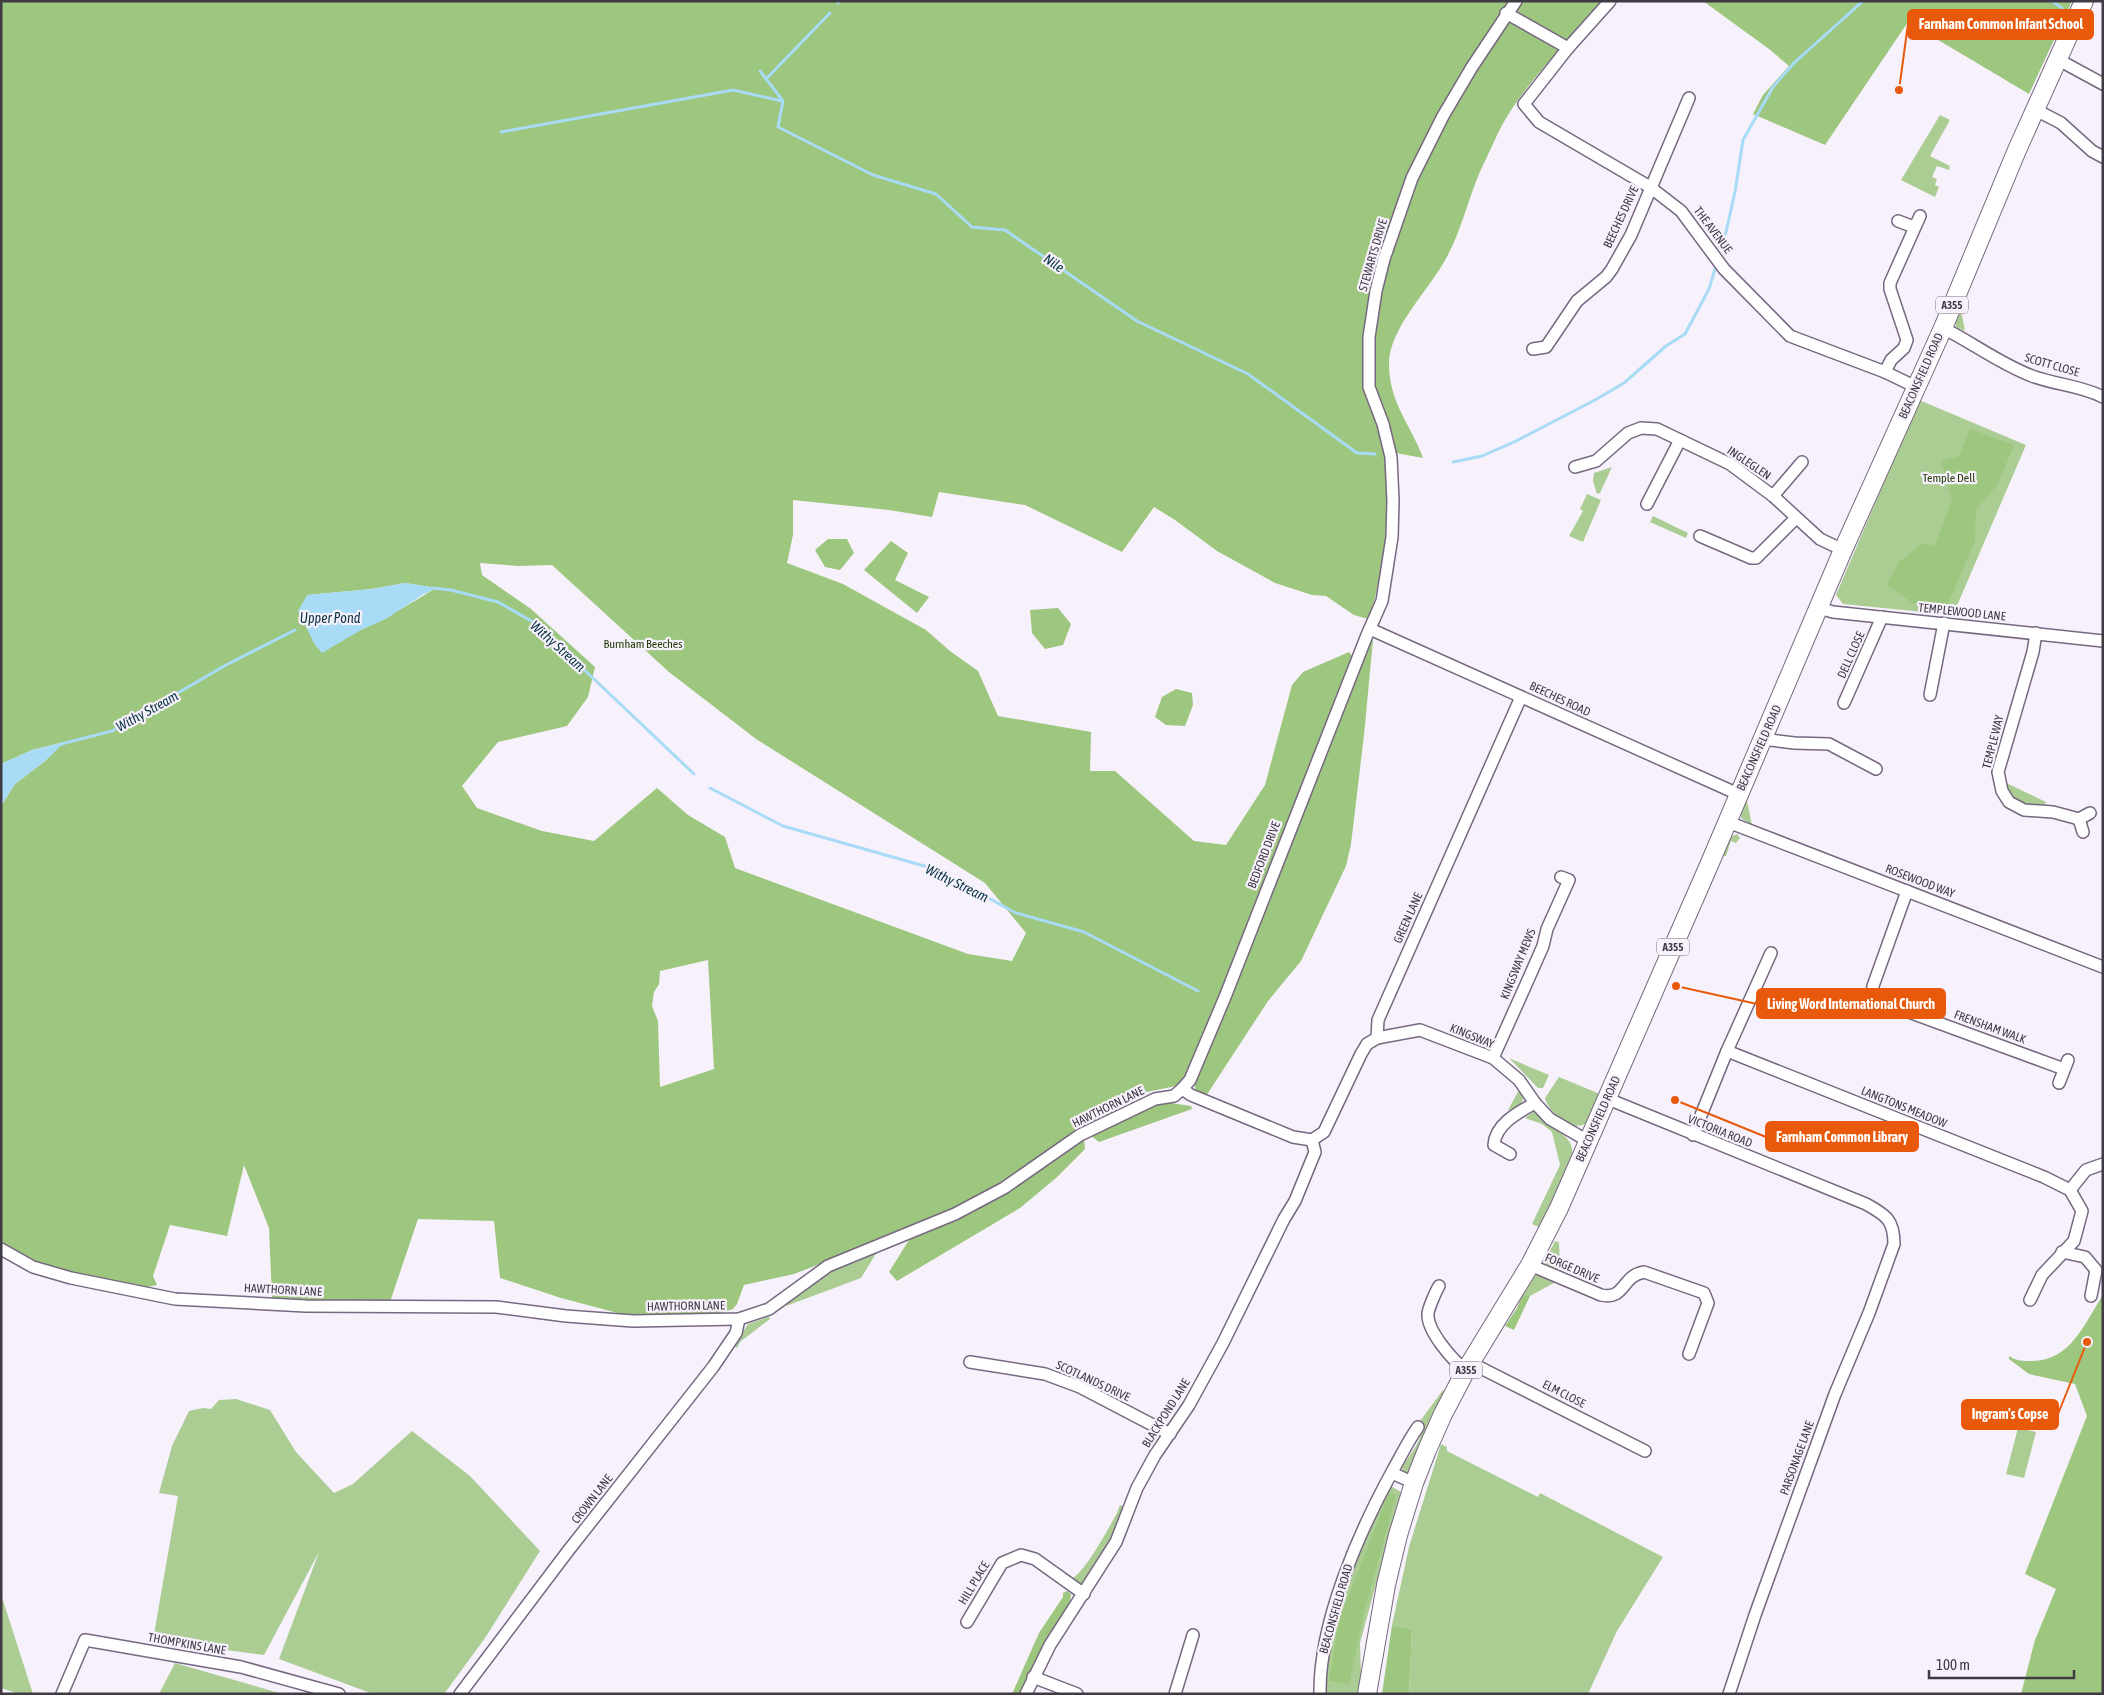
<svg xmlns="http://www.w3.org/2000/svg" width="2104" height="1695" viewBox="0 0 2104 1695" font-family="'Asap Condensed',sans-serif">
  <style>
    .green { fill: #abcd94 }
    .forest { fill: #9dc67e; fill-rule: evenodd }
    .water { fill: #a8dbf5 }
    .lines { fill: none; stroke-linecap: round; stroke-linejoin: round }
    .stream { stroke: #a8dbf5; stroke-width: 3 }
    .street-casing { stroke: #766880; stroke-width: 14 }
    .primary-casing { stroke: #766880; stroke-width: 20 }
    .street { stroke: #fff; stroke-width: 11 }
    .primary { stroke: #fff; stroke-width: 18 }
    .labels { text-anchor: middle; stroke-width: 4.5; stroke-linejoin: round; paint-order: stroke }
    .shield { fill: #f7f1fc; stroke: #77717c; stroke-width: 1 }
    .shield-label { font-size: 11px; font-weight: bold; fill: #403a45 }
    .street-label { font-size: 12px; fill: #403a45; stroke: #f7f1fc }
    .park-label { font-size: 12px; fill: #223c08; stroke: #f7f1fc }
    .water-label { font-size: 14px; font-style: italic; fill: #083344; stroke: #f7f1fc }
    .leader { fill: none; stroke: #e8590c; stroke-width: 2 }
    .callout-dot { fill: #e8590c; stroke: #f7f1fc; stroke-width: 2 }
    .callout { fill: #e8590c; stroke: #e8590c; stroke-width: 2 }
    .callout-label { font-size: 14px; text-anchor: middle; font-weight: bold; fill: #fff }
  </style>
  <rect width="100%" height="100%" fill="#f7f1fc"/>
  <g class="green">
    <path d="M1940 115 1950 120 1930 156 1950 166 1949 170 1937 166 1932 177 1937 179 1935 185 1939 187 1935 197 1901 180Z"/>
    <path d="M1961 310 1965 331 1956 327 1954 317Z"/>
    <path d="M1919 400 2026 445 1953 615 1843 604 1836 595Z"/>
    <path d="M1612 467 1600 493 1597 494 1593 481 1594 473Z"/>
    <path d="M1587 494 1601 500 1583 542 1569 536 1583 511 1580 509Z"/>
    <path d="M1653 516 1688 533 1686 538 1650 522Z"/>
    <path d="M2004 782 2046 802 2044 806C2020 804 2016 804 2004 782Z"/>
    <path d="M1747 801 1752 825 1741 818 1742 807Z"/>
    <path d="M1737 834 1740 838 1736 843 1731 841 1726 856 1719 857 1730 837Z"/>
    <path d="M1509 1058 1549 1075 1543 1088H1538Z"/>
    <path d="M1559 1077 1600 1094C1597 1102 1594 1113 1589 1120 1576 1137 1548 1112 1545 1098Z"/>
    <path d="M1520 1088 1524 1097C1521 1106 1517 1109 1508 1110Z"/>
    <path d="M1533 1112C1541 1116 1546 1122 1553 1127 1566 1137 1575 1142 1572 1160L1541 1228 1532 1224 1560 1165 1552 1132 1542 1124 1525 1118Z"/>
    <path d="M1555 1241 1559 1242 1560 1267 1556 1270 1544 1263Z"/>
    <path d="M877 1252 861 1278 786 1306 789 1300 826 1273Z"/>
    <path d="M1543 1275 1551 1278 1554 1283 1530 1296H1522L1526 1285 1534 1276Z"/>
    <path d="M768 1317 771 1318 740 1342 737 1348 734 1346 748 1324Z"/>
    <path d="M1443 1390 1445 1396 1414 1470 1408 1473 1403 1471 1402 1467C1410 1454 1427 1436 1420 1421Z"/>
    <path d="M236 1399 270 1410 296 1452 334 1493 353 1484 412 1431 470 1476 540 1551 485 1638 444 1694H373L279 1659 319 1552 264 1655 153 1640 178 1496 159 1493 172 1446 189 1411 203 1408 211 1409 219 1400Z"/>
    <path d="M2018 1428 2036 1432 2024 1478 2006 1474Z"/>
    <path d="M1441 1444 1447 1447V1451L1538 1497 1540 1493 1663 1557 1617 1631 1588 1694H1409L1412 1629 1392 1625 1409 1547Z"/>
    <path d="M1389 1485 1401 1492 1360 1643 1361 1674 1357 1694H1325C1323 1624 1360 1546 1389 1485Z"/>
    <path d="M1120 1505 1125 1507C1119 1534 1099 1560 1084 1583L1077 1584 1071 1579C1085 1573 1109 1527 1117 1513Z"/>
    <path d="M1 1594 33 1694H19L1 1688Z"/>
    <path d="M175 1663 283 1694H159Z"/>
  </g>
  <g class="forest">
    <path d="M1 1H1511L1472 59 1382 249 1366 394 1381 429 1387 456 1391 507 1387 541 1374 602 1368 619 1354 615 1326 596 1312 595 1275 583 1217 551 1175 520 1154 507 1122 552 1025 505 939 492 932 517 889 510 793 500V535L787 563 843 584 926 630 950 651 978 671 998 716 1091 732 1090 771H1115L1194 841 1226 845 1265 785 1292 685 1303 672 1349 652 1353 657 1186 1080 1176 1086 1142 1093 986 1194 939 1218 794 1274 744 1285 737 1304 733 1309 717 1314 633 1317 561 1298 500 1278 494 1221 418 1219 390 1302 272 1299 269 1228 244 1165 227 1236 170 1225 153 1276 157 1285 147 1287 145 1291 46 1269 1 1245V806L15 784 45 761 64 742 32 750 1 764ZM480 563 518 566 552 565 669 672 756 739 985 883 1026 933 1012 961 968 954 735 868 725 837 688 815 657 788 594 841 542 831 477 808 462 786 498 742 567 726 588 697 595 667 531 609 482 575ZM405 583 436 588C411 603 387 618 361 630L307 595 372 589ZM708 960 714 1069 660 1087 658 1021 652 1006 654 992 659 984 660 971Z"/>
    <path d="M1521 1H1605C1568 42 1523 83 1498 133 1492 147 1485 160 1479 174 1467 203 1460 235 1444 262 1427 292 1389 329 1389 364 1389 403 1411 425 1423 458L1396 453 1378 402 1371 369 1372 338 1384 274 1421 169 1453 105Z"/>
    <path d="M1703 1H2072L2029 94 1908 22 1825 145 1753 114 1763 95 1789 66 1769 49Z"/>
    <path d="M1970 429 2014 445 1998 484 1976 510 1975 540 1946 609 1913 603 1887 585 1898 563 1921 544 1935 545 1952 500 1941 461 1959 456Z"/>
    <path d="M828 539H847L854 553 840 570 825 567 815 550Z"/>
    <path d="M891 541 908 553 895 580 929 597 917 613 864 570Z"/>
    <path d="M1058 608 1071 624 1063 645 1045 649 1032 633 1030 610Z"/>
    <path d="M1373 640 1364 735 1351 844 1346 866 1301 961 1268 1001 1206 1096 1196 1092 1194 1082 1368 642Z"/>
    <path d="M1176 689 1192 693 1193 705 1185 726 1166 725 1155 717 1162 697Z"/>
    <path d="M1164 1102 1191 1106 1192 1109 1099 1142 1090 1135 1158 1103Z"/>
    <path d="M1084 1140 1085 1149 1056 1178 1020 1208 897 1281 889 1272 909 1240 953 1220 991 1200Z"/>
    <path d="M2103 1295V1694H2021L2035 1640 2056 1589 2025 1574 2087 1416 2075 1384 2029 1374 2009 1359V1356C2017 1361 2022 1361 2031 1361 2071 1361 2084 1324 2103 1295Z"/>
    <path d="M1522 1296H1530L1514 1330 1505 1326 1517 1308Z"/>
    <path d="M1389 1493 1396 1495 1365 1609 1349 1684 1329 1681 1339 1620Z"/>
    <path d="M1067 1591 1071 1594 1070 1605 1021 1694H1012L1039 1633 1063 1597V1593Z"/>
    <path d="M1392 1625 1412 1629 1409 1694H1382Z"/>
  </g>
  <g class="water">
    <path d="M405 583 437 588 422 595 386 619 361 630 322 653 315 645 298 611 307 595 372 589Z"/>
    <path d="M65 742 45 761 15 784 1 806V764L32 750Z"/>
  </g>
  <g class="lines">
    <g class="stream">
      <path d="M2052 1 2062 8"/>
      <path d="M838 3 839 1"/>
      <path d="M760 71 783 101 778 127 873 175 936 194 972 227 1005 230 1137 321 1248 374 1357 453 1375 454"/>
      <path d="M766 79 830 13"/>
      <path d="M501 132 733 90 782 101"/>
      <path d="M1719 247 1726 232 1735 192 1743 140 1773 87 1794 63 1863 1"/>
      <path d="M1453 462 1482 456 1514 442 1595 400 1624 383 1666 346 1685 334 1709 289 1715 269"/>
      <path d="M432 588 451 590 498 602 535 623 694 774"/>
      <path d="M61 744 112 731 226 665 295 630"/>
      <path d="M710 788 783 826 935 869 1016 913 1084 932 1198 991"/>
    </g>
    <g class="street-casing">
      <g id="street">
        <path d="M1610 1 1568 48 1524 104 1539 122 1650 187 1681 211 1724 269 1790 336 1885 372 1916 387"/>
        <path d="M1506 13 1568 48"/>
        <path d="M2057 59 2103 84"/>
        <path d="M2036 110 2061 123 2092 151 2103 157"/>
        <path d="M1898 221 1914 227"/>
        <path d="M1943 328C1973 343 2000 364 2032 376 2056 385 2079 385 2103 397"/>
        <path d="M1533 349 1546 347 1577 301 1606 277 1612 269 1631 235 1689 98"/>
        <path d="M1885 372 1891 360 1904 348 1907 340 1890 289V283L1920 216"/>
        <path d="M1575 467 1596 461 1628 433 1641 428 1657 429 1730 464 1773 496 1820 539 1843 550"/>
        <path d="M1773 496 1802 462"/>
        <path d="M1647 504 1680 440"/>
        <path d="M1700 536 1751 558H1756L1796 518"/>
        <path d="M1819 608 1833 612 2103 641"/>
        <path d="M1370 629 1738 794"/>
        <path d="M2036 633 2033 652 1998 772 2002 791 2009 802 2024 810 2053 812 2079 819 2090 813"/>
        <path d="M1930 695 1944 623"/>
        <path d="M1844 703 1882 617"/>
        <path d="M1763 739 1794 743 1829 744 1876 769"/>
        <path d="M2079 819 2083 832"/>
        <path d="M1728 822 2103 967"/>
        <path d="M1907 891 1873 986 1872 995 1876 1000 2064 1069"/>
        <path d="M1377 1038 1420 1030 1493 1058 1519 1080 1535 1103 1550 1119 1588 1141"/>
        <path d="M1727 1051 2044 1177 2070 1190 2082 1211 2074 1241 2042 1275 2030 1300"/>
        <path d="M1493 1058 1528 980 1543 946 1547 929 1569 880 1561 877"/>
        <path d="M2059 1083 2068 1060"/>
        <path d="M1182 1089 1191 1095 1293 1137 1312 1140"/>
        <path d="M1608 1099 1866 1204C1886 1215 1894 1220 1894 1244L1869 1313 1835 1394 1755 1615 1729 1694"/>
        <path d="M1693 1135 1727 1051 1771 953"/>
        <path d="M1312 1140 1324 1132 1361 1054 1367 1044 1377 1038 1378 1020 1521 697"/>
        <path d="M1510 1154 1494 1145C1495 1124 1519 1112 1535 1103"/>
        <path d="M2070 1190 2086 1170 2103 1164"/>
        <path d="M1 1249 33 1267 71 1278 175 1299 306 1306 496 1307 566 1316 633 1321 739 1319 769 1309 828 1266 955 1214 1004 1188 1080 1135 1155 1099 1174 1096 1182 1089 1190 1080 1225 997 1367 635 1382 601 1392 537 1393 501 1391 457 1383 424 1369 387V337L1376 291 1384 259 1412 178 1443 116 1472 67 1516 1"/>
        <path d="M2062 1252 2085 1257 2096 1270 2091 1296"/>
        <path d="M1530 1265 1601 1295C1626 1300 1621 1276 1644 1272L1704 1293 1708 1303 1689 1354"/>
        <path d="M1439 1286C1436 1291 1428 1309 1428 1314 1427 1331 1453 1361 1466 1370"/>
        <path d="M970 1362 1045 1374 1080 1387 1170 1434"/>
        <path d="M1471 1363 1645 1451"/>
        <path d="M1392 1473 1414 1483"/>
        <path d="M967 1622 1002 1563 1021 1555 1035 1559 1084 1594"/>
        <path d="M1033 1677 1077 1694"/>
        <path d="M62 1694 85 1640 241 1667 339 1694"/>
        <path d="M460 1694 568 1551 713 1367 736 1333 739 1319"/>
        <path d="M1026 1694 1050 1645 1116 1542 1137 1488 1155 1455 1189 1405 1223 1343 1284 1219 1295 1201 1315 1152 1312 1140"/>
        <path d="M1175 1694 1193 1635"/>
        <path d="M1320 1694C1319 1622 1359 1532 1393 1470 1401 1456 1408 1441 1418 1427"/>
      </g>
    </g>
    <g class="primary-casing">
      <path id="primary" d="M1367 1694 1386 1585 1398 1535 1414 1483 1427 1450 1443 1414 1466 1370 1530 1265 1559 1208 1709 865 1843 550 1943 328 2017 150 2084 1"/>
    </g>
    <use href="#street" class="street"/>
    <use href="#primary" class="primary"/>
  </g>
  <g class="labels">
    <g class="shield">
      <rect x="1936" y="296.5" width="32" height="17" rx="4"/>
      <rect x="1657" y="938.5" width="32" height="17" rx="4"/>
      <rect x="1450" y="1361.5" width="32" height="17" rx="4"/>
    </g>
    <g class="shield-label">
      <text x="1952" y="309">A355</text>
      <text x="1673" y="951">A355</text>
      <text x="1466" y="1374">A355</text>
    </g>
    <g class="street-label">
      <text transform="translate(1621 217) rotate(-65)" y="4">BEECHES DRIVE</text>
      <text transform="translate(1713 230) rotate(53)" y="4">THE AVENUE</text>
      <text transform="translate(1373 255) rotate(-74)" y="4">STEWARTS DRIVE</text>
      <text transform="translate(2052 365) rotate(16)" y="4">SCOTT CLOSE</text>
      <text transform="translate(1921 376) rotate(-66)" y="4">BEACONSFIELD ROAD</text>
      <text transform="translate(1749 463) rotate(34)" y="4">INGLEGLEN</text>
      <text transform="translate(1962 612) rotate(6)" y="4">TEMPLEWOOD LANE</text>
      <text transform="translate(1851 655) rotate(-66)" y="4">DELL CLOSE</text>
      <text transform="translate(1560 699) rotate(25)" y="4">BEECHES ROAD</text>
      <text transform="translate(1993 742) rotate(-76)" y="4">TEMPLE WAY</text>
      <text transform="translate(1759 748) rotate(-66)" y="4">BEACONSFIELD ROAD</text>
      <text transform="translate(1264 855) rotate(-69)" y="4">BEDFORD DRIVE</text>
      <text transform="translate(1920 881) rotate(21)" y="4">ROSEWOOD WAY</text>
      <text transform="translate(1408 918) rotate(-66)" y="4">GREEN LANE</text>
      <text transform="translate(1518 964) rotate(-68)" y="4">KINGSWAY MEWS</text>
      <text transform="translate(1990 1027) rotate(20)" y="4">FRENSHAM WALK</text>
      <text transform="translate(1472 1036) rotate(22)" y="4">KINGSWAY</text>
      <text transform="translate(1108 1107) rotate(-26)" y="4">HAWTHORN LANE</text>
      <text transform="translate(1904 1107) rotate(22)" y="4">LANGTONS MEADOW</text>
      <text transform="translate(1598 1119) rotate(-66)" y="4">BEACONSFIELD ROAD</text>
      <text transform="translate(1720 1131) rotate(22)" y="4">VICTORIA ROAD</text>
      <text transform="translate(1572 1268) rotate(23)" y="4">FORGE DRIVE</text>
      <text transform="translate(283 1290) rotate(3)" y="4">HAWTHORN LANE</text>
      <text transform="translate(686 1306) rotate(-1)" y="4">HAWTHORN LANE</text>
      <text transform="translate(1093 1381) rotate(25)" y="4">SCOTLANDS DRIVE</text>
      <text transform="translate(1564 1394) rotate(27)" y="4">ELM CLOSE</text>
      <text transform="translate(1166 1413) rotate(-58)" y="4">BLACKPOND LANE</text>
      <text transform="translate(1797 1458) rotate(-70)" y="4">PARSONAGE LANE</text>
      <text transform="translate(592 1499) rotate(-52)" y="4">CROWN LANE</text>
      <text transform="translate(974 1583) rotate(-59)" y="4">HILL PLACE</text>
      <text transform="translate(1336 1609) rotate(-74)" y="4">BEACONSFIELD ROAD</text>
      <text transform="translate(187 1644) rotate(10)" y="4">THOMPKINS LANE</text>
    </g>
    <g class="park-label">
      <text x="1949" y="482">Temple Dell</text>
      <text x="643" y="648">Burnham Beeches</text>
    </g>
    <g class="water-label">
      <text transform="translate(1054 263) rotate(35)" y="5">Nile</text>
      <text x="330" y="623">Upper Pond</text>
      <text transform="translate(558 646) rotate(42)" y="5">Withy Stream</text>
      <text transform="translate(147 711) rotate(-29)" y="5">Withy Stream</text>
      <text transform="translate(957 883) rotate(26)" y="5">Withy Stream</text>
    </g>
  </g>
  <path class="leader" d="M1899 90L1908 24M1676 986L1757 1004M1675 1100L1766 1137M2087 1342L2058 1414"/>
  <g class="callout-dot">
    <circle cx="1899" cy="90" r="5"/>
    <circle cx="1676" cy="986" r="5"/>
    <circle cx="1675" cy="1100" r="5"/>
    <circle cx="2087" cy="1342" r="5"/>
  </g>
  <g class="callout">
    <rect x="1908" y="10" width="185" height="29" rx="5"/>
    <rect x="1757" y="989" width="188" height="29" rx="5"/>
    <rect x="1766" y="1122" width="152" height="29" rx="5"/>
    <rect x="1962" y="1400" width="96" height="29" rx="5"/>
  </g>
  <g class="callout-label">
    <text x="2001" y="29">Farnham Common Infant School</text>
    <text x="1851" y="1009">Living Word International Church</text>
    <text x="1842" y="1142">Farnham Common Library</text>
    <text x="2010" y="1419">Ingram's Copse</text>
  </g>
  <rect width="2104" height="1695" fill="none" stroke="#403a45" stroke-width="5"/>
  <path d="M1929 1670v8h145v-8" fill="none" stroke="#403a45" stroke-width="2.5"/>
  <text x="1936" y="1670" font-size="15" fill="#403a45" stroke="#f7f1fc" stroke-width="4" paint-order="stroke">100 m</text>
</svg>
